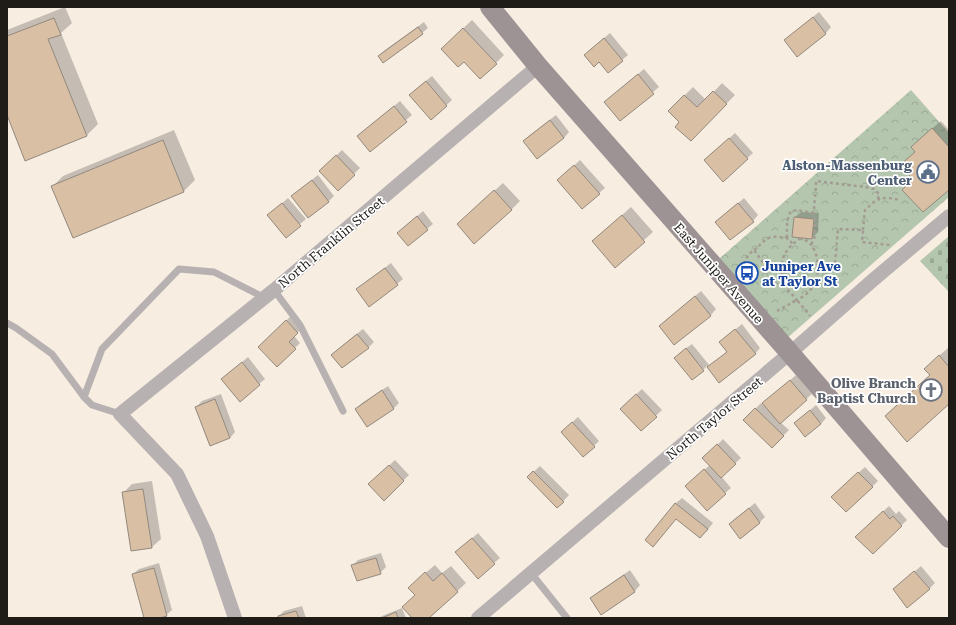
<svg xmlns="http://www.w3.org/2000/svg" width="956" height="625" viewBox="0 0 956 625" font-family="'Roboto Serif',serif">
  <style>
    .cemetery { fill: url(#cemetery-stones) }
    .park { fill: url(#park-crowns) }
    .shadow { fill: #0003 }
    .building { fill: #d9bfa3; stroke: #93897f }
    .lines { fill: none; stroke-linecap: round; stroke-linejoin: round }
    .path { stroke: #a49c93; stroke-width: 2.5; stroke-dasharray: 3 3; stroke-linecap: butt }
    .lane { stroke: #b8b1b2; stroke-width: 7 }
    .street { stroke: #b8b1b2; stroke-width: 14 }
    .secondary { stroke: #9d9294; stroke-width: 20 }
    .labels { text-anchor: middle; stroke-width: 3.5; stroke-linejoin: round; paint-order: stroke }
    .service-label { font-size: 13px; font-weight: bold; fill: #4e5e75; stroke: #fff; text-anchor: end }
    .street-label { font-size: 13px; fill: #1f1b17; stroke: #fff }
    .transit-label { font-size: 13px; font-weight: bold; fill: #164399; stroke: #fff; text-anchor: start }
    .worship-label { font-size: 13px; font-weight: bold; fill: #5b616d; stroke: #fff; text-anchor: end }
  </style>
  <defs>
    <pattern id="cemetery-stones" width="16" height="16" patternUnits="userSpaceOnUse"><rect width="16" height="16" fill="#b5c6ae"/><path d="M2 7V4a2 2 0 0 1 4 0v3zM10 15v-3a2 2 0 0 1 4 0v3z" fill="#9baa95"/></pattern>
    <pattern id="park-crowns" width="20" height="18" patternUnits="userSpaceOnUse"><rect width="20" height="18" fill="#b5c6ae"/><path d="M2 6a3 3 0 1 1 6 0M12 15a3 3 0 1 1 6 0" fill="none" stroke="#9baa95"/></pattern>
  </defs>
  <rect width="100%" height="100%" fill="#f7ede1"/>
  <path class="cemetery" d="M949 236V292L920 261Z"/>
  <path class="park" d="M911 90 949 133V197L786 339 719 259Z"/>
  <g class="shadow">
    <path d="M65 7 72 23 61 33 98 124 86 136 7 112V30Z"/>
    <path d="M819 12 831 27 826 33 797 55 791 35Z"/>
    <path d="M472 20 504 55 496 63 450 41Z"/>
    <path d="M424 22 428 28 422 33 379 56 385 50Z"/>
    <path d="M610 33 628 55 622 60 591 49Z"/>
    <path d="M644 69 659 87 620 120 605 102Z"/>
    <path d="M432 76 452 100 431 119 416 89Z"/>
    <path d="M722 83 735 95 691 140 681 122 669 111 693 87 706 100Z"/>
    <path d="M400 101 412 115 370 150 358 136Z"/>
    <path d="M556 115 569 132 564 138 524 141 530 135Z"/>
    <path d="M941 121 949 130V188L915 179 902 165 916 151 921 138Z"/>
    <path d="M174 130 195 180 184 191 73 237 52 187 63 176Z"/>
    <path d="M735 133 753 153 723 180 711 155Z"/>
    <path d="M342 150 360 168 338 190 320 171Z"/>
    <path d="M580 160 605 188 599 193 564 175Z"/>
    <path d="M318 175 334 196 329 201 308 217 292 196 298 191Z"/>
    <path d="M503 183 520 201 511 210 458 224Z"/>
    <path d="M288 198 306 219 286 236 274 210Z"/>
    <path d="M744 198 758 215 753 221 716 222Z"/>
    <path d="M631 207 653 232 615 266 593 241Z"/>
    <path d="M423 211 433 224 427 229 398 233Z"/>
    <path d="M801 212 819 213 818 232 812 238 795 217Z"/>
    <path d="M391 263 403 279 397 284 358 289 363 284Z"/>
    <path d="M701 291 716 309 711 315 674 344 665 321Z"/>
    <path d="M292 315 303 327 294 336 300 343 277 366 259 347Z"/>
    <path d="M742 324 760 348 755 354 719 381 707 366 703 370 681 352 692 344 710 366 728 351 726 337Z"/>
    <path d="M363 329 374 342 368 348 332 355 338 349Z"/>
    <path d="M948 348 949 349V403L931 375 934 360Z"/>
    <path d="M248 357 265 379 240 400 222 379Z"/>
    <path d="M796 375 812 394 780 422 789 430 772 447 744 420 761 403 762 404Z"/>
    <path d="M388 386 399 403 394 408 367 425 356 409 362 403Z"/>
    <path d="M642 389 662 410 641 430 627 403Z"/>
    <path d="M221 394 235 432 230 438 196 407 202 401Z"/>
    <path d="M816 405 826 418 821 424 805 435 795 423Z"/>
    <path d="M578 417 599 441 594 446 568 426Z"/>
    <path d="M723 439 741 458 721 476 731 488 707 509 692 480 710 465 704 458Z"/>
    <path d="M395 460 409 475 384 499 375 479Z"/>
    <path d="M540 466 569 495 558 507 528 477Z"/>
    <path d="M865 467 878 481 872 487 838 491Z"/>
    <path d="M152 481 161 539 152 547 132 550 123 493 132 484Z"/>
    <path d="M682 498 713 523 706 532 676 518 646 540 676 503Z"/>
    <path d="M755 503 765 517 760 522 741 537 730 524 736 518Z"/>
    <path d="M889 506 896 514 899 511 907 520 873 553 862 531Z"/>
    <path d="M478 533 500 558 494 563 462 547Z"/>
    <path d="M381 553 386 567 380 573 353 565 358 560Z"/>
    <path d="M159 563 172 610 166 615 157 618H145L133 574 139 569Z"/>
    <path d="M435 565 442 573 451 566 466 583 428 618H413L403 607 416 594 418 579Z"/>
    <path d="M921 566 935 583 929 589 900 584Z"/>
    <path d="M630 570 640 585 635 591 602 613 591 598 597 593Z"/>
    <path d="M302 606 306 618H279V616L284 611Z"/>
    <path d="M402 608 406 618H379L382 616Z"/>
  </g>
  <g class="building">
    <path d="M813 17 826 34 797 57 784 40Z"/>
    <path d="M54 18 61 35 48 39 87 136 25 161 7 115V36Z"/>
    <path d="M418 27 423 34 383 63 378 56Z"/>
    <path d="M463 28 497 64 480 79 464 62 458 67 441 49Z"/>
    <path d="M604 38 623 61 608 73 599 62 594 67 584 55Z"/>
    <path d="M638 74 654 94 620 121 604 102Z"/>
    <path d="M426 81 447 106 431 120 409 95Z"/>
    <path d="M713 91 727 104 691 141 675 127 679 122 668 111 684 95 697 107Z"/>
    <path d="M394 106 407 122 370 152 357 136Z"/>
    <path d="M550 120 564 138 537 159 523 141Z"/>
    <path d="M932 128 949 147V190L923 212 902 190 913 179 900 165 915 152 911 147Z"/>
    <path d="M729 138 748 159 723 182 704 160Z"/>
    <path d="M163 140 184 192 73 238 51 186Z"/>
    <path d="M336 155 355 175 338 191 319 171Z"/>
    <path d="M574 165 600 194 582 209 557 180Z"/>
    <path d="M312 180 329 202 308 218 291 196Z"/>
    <path d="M494 190 512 210 474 244 457 224Z"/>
    <path d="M282 203 301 226 286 238 267 215Z"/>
    <path d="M738 203 754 222 730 240 715 222Z"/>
    <path d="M622 215 645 242 615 268 592 241Z"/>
    <path d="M417 216 428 230 408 246 397 233Z"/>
    <path d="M794 217 814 219 812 239 792 237Z"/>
    <path d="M385 268 398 285 369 307 356 289Z"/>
    <path d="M695 296 711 316 674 345 659 326Z"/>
    <path d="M286 320 298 333 289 342 296 349 277 367 258 347Z"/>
    <path d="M735 329 756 354 719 383 707 367 727 352 719 342Z"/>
    <path d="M357 334 369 348 342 368 331 355Z"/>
    <path d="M686 348 704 371 692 380 674 358Z"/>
    <path d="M939 355 949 367V404L907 442 885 416 930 375 924 369Z"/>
    <path d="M242 362 260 385 240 402 221 379Z"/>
    <path d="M790 380 807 400 780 424 762 403Z"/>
    <path d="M382 390 394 409 367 427 355 409Z"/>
    <path d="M636 394 657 417 641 431 620 409Z"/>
    <path d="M215 399 230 438 210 446 195 407Z"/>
    <path d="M755 408 784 436 772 448 743 420Z"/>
    <path d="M810 410 821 424 805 437 794 423Z"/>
    <path d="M572 422 595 447 583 457 561 432Z"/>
    <path d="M717 444 736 464 721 478 702 458Z"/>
    <path d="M389 465 404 481 384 501 368 484Z"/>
    <path d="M704 469 726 494 707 511 685 486Z"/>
    <path d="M533 471 564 502 557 508 527 477Z"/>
    <path d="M858 472 873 487 846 512 831 497Z"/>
    <path d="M143 489 152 548 131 551 122 492Z"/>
    <path d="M675 503 708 529 700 538 676 519 653 547 645 540Z"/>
    <path d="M749 508 760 523 740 539 729 524Z"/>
    <path d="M883 511 890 519 893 516 902 526 873 554 855 537Z"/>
    <path d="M472 538 495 564 478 579 455 552Z"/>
    <path d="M376 558 381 574 357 581 351 565Z"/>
    <path d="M154 568 167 616 160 618H144L132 574Z"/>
    <path d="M914 571 930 589 907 608 893 589Z"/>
    <path d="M425 572 433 581 442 573 458 592 429 618H412L402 607 415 595 408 588Z"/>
    <path d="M624 575 635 592 601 615 590 598Z"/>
    <path d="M296 611 299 618H278V616Z"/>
    <path d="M396 612 398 618H382Z"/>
  </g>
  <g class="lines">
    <g class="path">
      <path d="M863 230 865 210C879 197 881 196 900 200"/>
      <path d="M787 238C787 228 786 220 791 211L797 210 814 213"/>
      <path d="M799 239C800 239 804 239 805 240 820 246 821 278 812 288 808 293 803 297 797 300 793 295 788 291 785 286 780 276 780 262 786 252 789 247 794 243 799 239Z"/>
      <path d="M811 244C818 236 814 223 814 213 814 203 816 192 816 181L865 187 874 189 879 194 878 199"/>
      <path d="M754 250C759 247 760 244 764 241 770 235 779 237 787 238L793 244"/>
      <path d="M741 269 748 255 754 250 764 264 782 274"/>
      <path d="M818 269 834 271 835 263 838 229 863 230 862 242 890 245"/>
      <path d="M777 311 797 300 810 316"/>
    </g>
    <g class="lane">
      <path d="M274 290 300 325 343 411"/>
      <path d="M7 323 16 328 52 354 84 397"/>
      <path d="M120 414 92 405 84 397 102 349 179 269 214 272 265 298"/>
      <path d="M531 573 567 618"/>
    </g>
    <g class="street">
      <path d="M235 618 207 536 177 474 120 414 274 290 538 66"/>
      <path d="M478 618 790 353 873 280 949 216"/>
    </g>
    <path class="secondary" d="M490 7 538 66 790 353 949 538"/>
  </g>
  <defs>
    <g id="civic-ring" transform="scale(1.15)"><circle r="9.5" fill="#fff" stroke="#5c6f8a" stroke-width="1.5"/><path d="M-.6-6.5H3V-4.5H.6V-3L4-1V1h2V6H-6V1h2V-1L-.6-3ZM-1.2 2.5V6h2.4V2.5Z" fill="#5c6f8a"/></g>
    <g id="bus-ring" transform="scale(1.15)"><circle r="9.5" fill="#fff" stroke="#1a4fb4" stroke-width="1.5"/><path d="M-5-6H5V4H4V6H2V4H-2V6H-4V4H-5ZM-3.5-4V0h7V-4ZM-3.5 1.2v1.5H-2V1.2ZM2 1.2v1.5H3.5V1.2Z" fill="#1a4fb4"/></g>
    <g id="church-ring" transform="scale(1.15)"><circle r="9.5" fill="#fff" stroke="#6b7280" stroke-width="1.5"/><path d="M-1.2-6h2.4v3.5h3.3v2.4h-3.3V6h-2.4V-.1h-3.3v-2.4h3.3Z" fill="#6b7280"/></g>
  </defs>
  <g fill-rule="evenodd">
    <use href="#civic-ring" x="928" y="172"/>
    <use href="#bus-ring" x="747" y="273"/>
    <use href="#church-ring" x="931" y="390"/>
  </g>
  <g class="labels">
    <g class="service-label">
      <text x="912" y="170">Alston-Massenburg<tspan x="912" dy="15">Center</tspan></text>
    </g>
    <g class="street-label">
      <text transform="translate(331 242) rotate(-40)" y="5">North Franklin Street</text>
      <text transform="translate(719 273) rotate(49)" y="5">East Juniper Avenue</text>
      <text transform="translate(714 418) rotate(-40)" y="5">North Taylor Street</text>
    </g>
    <g class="transit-label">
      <text x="762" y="271">Juniper Ave<tspan x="762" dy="15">at Taylor St</tspan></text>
    </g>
    <g class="worship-label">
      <text x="916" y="388">Olive Branch<tspan x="916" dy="15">Baptist Church</tspan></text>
    </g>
  </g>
  <rect width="956" height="625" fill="none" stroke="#1f1b17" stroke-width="16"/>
</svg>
